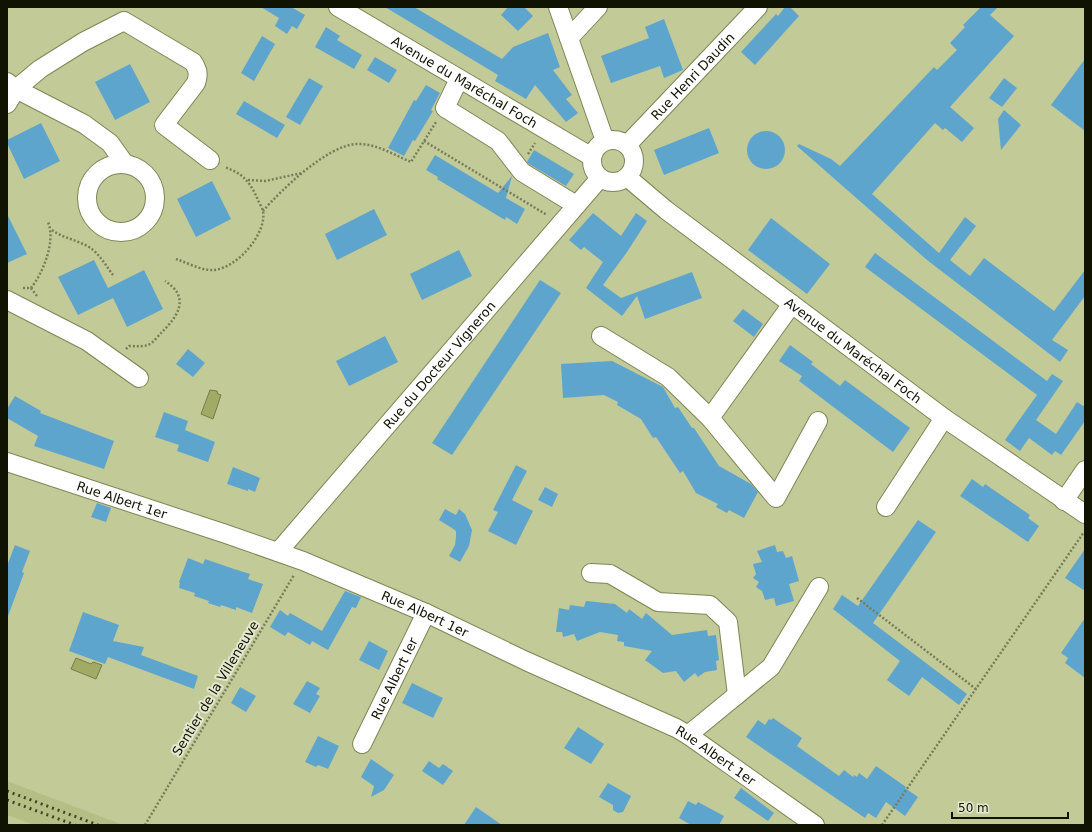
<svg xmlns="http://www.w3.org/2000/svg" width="1092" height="832" viewBox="0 0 1092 832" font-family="'DejaVu Sans',sans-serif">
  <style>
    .built { fill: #b5be84 }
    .water { fill: #a2ab66; stroke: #767d48 }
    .building { fill: #5ea5ce }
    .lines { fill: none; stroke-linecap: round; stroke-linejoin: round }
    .minor-casing { stroke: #7f8656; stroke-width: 20 }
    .path { stroke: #787d59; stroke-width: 2.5; stroke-dasharray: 2 2; stroke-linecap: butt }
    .minor { stroke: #fff; stroke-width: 18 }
    .rail { stroke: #40442a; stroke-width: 3; stroke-dasharray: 2 4; stroke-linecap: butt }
    .labels { text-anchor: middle; stroke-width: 4; stroke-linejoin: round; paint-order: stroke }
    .street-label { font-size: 13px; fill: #101202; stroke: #e4e8cf }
  </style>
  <rect width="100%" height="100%" fill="#c2ca97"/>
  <path class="built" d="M7 781 123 825H34L7 815Z"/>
  <g class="water">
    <path d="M210 390 217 391 218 394 221 395 213 419 201 414Z"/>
    <path d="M76 658 91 664 93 662 102 665 96 679 71 669Z"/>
  </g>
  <g class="building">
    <path d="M261 7H291L305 15 297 29 292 26 287 34 275 26 279 18Z"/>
    <path d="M385 7H414L502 59 513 47 548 33 560 67 553 70 572 95 566 99 578 113 566 122 535 85 526 99 495 81 498 75Z"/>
    <path d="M508 7H524L533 16 518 31 501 15Z"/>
    <path d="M785 7H790L799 16 755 65 741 52 776 14 778 16Z"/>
    <path d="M981 7H998L990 15 1014 36 950 107 974 128 962 142 945 128 943 130 935 123 872 194 939 253 965 217 976 226 950 260 970 276 984 258 1054 311 1085 270V296L1052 340 1068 350 1060 362 927 260 797 146 799 144 831 159 840 166 934 67 937 70 957 50 950 43 965 27 963 25Z"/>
    <path d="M664 19 683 70 664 78 660 66 611 83 601 56 649 38 645 27Z"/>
    <path d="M326 27 340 36 337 40 362 55 354 69 315 47Z"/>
    <path d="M262 36 275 44 254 81 241 73Z"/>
    <path d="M375 57 397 70 389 83 367 70Z"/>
    <path d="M1085 59V131L1051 105Z"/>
    <path d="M130 64 150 102 115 120 95 82Z"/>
    <path d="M309 78 323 86 300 125 286 117Z"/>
    <path d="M1004 78 1017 88 1002 107 989 98Z"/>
    <path d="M426 85 440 93 431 110 433 111 415 141 413 140 404 156 388 148 414 100 416 101Z"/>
    <path d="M244 101 285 125 277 138 236 114Z"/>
    <path d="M1004 110 1021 125 1001 150 998 119Z"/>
    <path d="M41 123 60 161 24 179 7 143V140Z"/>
    <path d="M709 128 719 153 664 175 654 150Z"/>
    <circle cx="766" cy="150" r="19"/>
    <path d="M534 150 574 174 566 186 529 164 527 162Z"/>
    <path d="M435 155 498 193 512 176 506 198 525 209 517 224 506 217 505 220 437 179 438 177 426 170Z"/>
    <path d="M212 181 231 219 196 237 177 199Z"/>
    <path d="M374 209 387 235 337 260 325 234Z"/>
    <path d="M593 213 621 236 636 213 647 221 627 252 603 285 621 298 692 272 702 298 645 319 637 296 622 316 586 288 603 262 584 247 581 250 569 240Z"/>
    <path d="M7 214 27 254 7 263Z"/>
    <path d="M771 218 830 264 807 294 748 250Z"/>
    <path d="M459 250 472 276 422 300 410 274Z"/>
    <path d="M875 253 1047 381 1052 374 1063 381 1036 420 1056 434 1077 402 1085 407V421L1061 455 1055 451 1052 455 1029 438 1020 451 1005 440 1037 395 865 267Z"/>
    <path d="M94 260 108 288 144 270 163 309 127 327 113 298 78 315 58 277Z"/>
    <path d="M540 280 561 293 452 455 432 443Z"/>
    <path d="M743 309 763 324 754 337 733 321Z"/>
    <path d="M385 336 398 362 349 386 336 361Z"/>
    <path d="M790 345 813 362 811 364 840 386 845 380 910 428 893 452 799 381 802 376 779 361Z"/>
    <path d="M188 349 205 363 193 377 176 364Z"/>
    <path d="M612 361 663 387 675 408 678 407 692 428H694L719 466 751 484 758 492 744 518 729 510 727 513 716 507 718 504 696 493 683 471 680 473 656 437 653 438 641 419 617 405 618 402 604 395 563 398 561 364Z"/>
    <path d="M15 396 41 411 40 413 114 441 104 469 34 446 38 436 7 418V409Z"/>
    <path d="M164 412 188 421 185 430 215 442 208 462 177 451 179 445 155 437Z"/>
    <path d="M516 465 527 471 512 500 533 511 516 545 488 531 498 512 493 510Z"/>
    <path d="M233 467 260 478 255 492 248 489V491L227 484Z"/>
    <path d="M972 479 983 487 985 484 1030 515 1028 518 1039 526 1028 542 960 496Z"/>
    <path d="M545 487 558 494 552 507 538 500Z"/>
    <path d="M97 503 111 508 106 522 91 517Z"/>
    <path d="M445 509 456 515 459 509 465 514 472 530 469 546 460 562 449 556 455 545 456 537V531L452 528 439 520Z"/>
    <path d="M918 520 936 532 873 623 967 694 959 705 922 677 909 696 887 680 900 661 833 609 842 595 858 606Z"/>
    <path d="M15 545 30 551 22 572 24 573 8 616H7V566Z"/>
    <path d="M775 545 777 552 783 551 786 558 792 556 799 581 789 584 794 601 776 606 774 598 765 600 762 591 756 587 759 582 753 578 756 574 753 564 762 562 757 551Z"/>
    <path d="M1085 549V591L1065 578Z"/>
    <path d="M188 558 203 564 205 559 234 569 250 574 248 579 263 584 252 613 236 607V610L221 605 220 607 208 603 209 601 194 596 195 593 179 588 180 583 179 582Z"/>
    <path d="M345 591 361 597 356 608 352 607 328 650 312 641 310 645 288 632 285 636 270 627 280 610 288 616 290 613 322 631Z"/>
    <path d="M586 601 615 604 627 613 629 609 642 619 646 613 672 635 707 630 708 636 716 635 719 660 716 661 717 670 705 672 698 677 695 673 684 682 676 671 663 673 645 660 652 651 624 646V642L617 641 618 635 600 632 577 641 574 634 563 637 562 632H556L559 608 569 610 570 605 584 607Z"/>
    <path d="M83 612 119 625 113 641 144 647 141 655 198 676 194 689 108 657 105 664 69 651Z"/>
    <path d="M1085 618V678L1065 663 1068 658 1061 653Z"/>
    <path d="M369 641 388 651 379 670 359 660Z"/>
    <path d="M307 681 320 688 316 694 320 696 310 713 293 704Z"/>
    <path d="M412 683 443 698 433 718 402 703Z"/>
    <path d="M240 687 256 696 246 712 231 703Z"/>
    <path d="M773 718 802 738 797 746 839 776 844 770 853 777 854 775 857 777 859 773 867 779 876 766 906 787 905 788 918 797 905 816 886 802 876 818 868 813 865 818 746 737 758 720 765 725 769 719 771 720Z"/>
    <path d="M578 727 604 744 591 764 564 748Z"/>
    <path d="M318 736 339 746 328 769 318 765 316 767 305 762Z"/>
    <path d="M371 759 394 775 384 790 371 797 374 786 361 777Z"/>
    <path d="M429 761 439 768 443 764 453 771 443 785 422 771Z"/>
    <path d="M608 783 631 796 623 812 618 813 613 810V805L599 797Z"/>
    <path d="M741 788 774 813 768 821 734 798Z"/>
    <path d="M688 801 696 805 698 802 724 816 719 825H691L679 818Z"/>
    <path d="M476 807 502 825H464Z"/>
  </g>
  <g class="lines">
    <g class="minor-casing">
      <g id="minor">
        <path id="s1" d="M338 7 592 157"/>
        <path d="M558 7 605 141"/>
        <path d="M569 38 598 7"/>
        <path d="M459 79 445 108 498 141 522 172 576 205"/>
        <path d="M7 82 16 89 7 104"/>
        <circle cx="613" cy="161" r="21"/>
        <path id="s2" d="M627 145 758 7"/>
        <path d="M125 164 110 143 84 124 16 89 40 69 83 42 124 21 193 62C198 70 199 74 196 83L164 125 210 160"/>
        <circle cx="121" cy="198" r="34"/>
        <path id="s3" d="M627 177 666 210 944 418 1085 514"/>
        <path d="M7 300 87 341 139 378"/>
        <path d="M601 336 668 377 710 418 792 304"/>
        <path d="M710 418 776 498 818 421"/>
        <path id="s4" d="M7 462 226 534 303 561 426 613 526 661 676 728 688 735 815 825"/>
        <path d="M1064 501 1085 470"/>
        <path d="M886 507 944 418"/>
        <path id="s5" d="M278 552 600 178"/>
        <path d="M591 573 610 574 658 602 710 605 728 622 737 695"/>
        <path d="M688 735 771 667 819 587"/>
        <path id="s6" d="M362 744 426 613"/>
      </g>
    </g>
    <g class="path">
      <path d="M424 141 547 215"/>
      <path d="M528 154 535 143"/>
      <path d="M248 180 265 181 302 173"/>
      <path d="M263 211C282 189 327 146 356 144 376 143 394 155 411 162L436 122"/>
      <path d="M52 230C63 238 77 240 89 247 99 253 106 266 113 275"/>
      <path d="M176 259C188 263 202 271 214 270 237 268 267 234 263 211 262 207 259 203 258 200 250 182 243 173 224 167"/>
      <path d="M23 288H31C43 273 56 241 48 222"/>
      <path d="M31 288 37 296"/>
      <path d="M126 349 129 346C136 346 142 347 148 345 153 343 158 336 162 332 179 315 190 297 165 281"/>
      <path d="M857 598 976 689"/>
      <path d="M145 825 294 575"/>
      <path d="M882 825 1084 532"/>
    </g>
    <use href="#minor" class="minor"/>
    <g class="rail">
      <path d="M7 791 98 825"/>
      <path d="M7 800 75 825"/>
    </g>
  </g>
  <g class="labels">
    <g class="street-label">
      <text dy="5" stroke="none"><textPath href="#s2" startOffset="95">Rue Henri Daudin</textPath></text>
      <text dy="5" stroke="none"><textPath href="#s1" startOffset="147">Avenue du Maréchal Foch</textPath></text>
      <text dy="5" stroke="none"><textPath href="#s3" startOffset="285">Avenue du Maréchal Foch</textPath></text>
      <text dy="5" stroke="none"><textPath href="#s5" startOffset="247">Rue du Docteur Vigneron</textPath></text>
      <text dy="5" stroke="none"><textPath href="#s4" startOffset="121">Rue Albert 1er</textPath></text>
      <text dy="5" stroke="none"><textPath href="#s4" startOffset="445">Rue Albert 1er</textPath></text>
      <text dy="5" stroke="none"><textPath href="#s6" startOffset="73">Rue Albert Ier</textPath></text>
      <text transform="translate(215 688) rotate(-59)" y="5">Sentier de la Villeneuve</text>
      <text dy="5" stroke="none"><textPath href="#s4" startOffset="769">Rue Albert 1er</textPath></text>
    </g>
  </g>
  <rect width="1092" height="832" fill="none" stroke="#101202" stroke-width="16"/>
  <path d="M952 812v6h116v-6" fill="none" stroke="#101202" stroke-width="2"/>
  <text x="958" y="812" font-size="12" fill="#101202" stroke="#e4e8cf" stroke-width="3" paint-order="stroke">50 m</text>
</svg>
